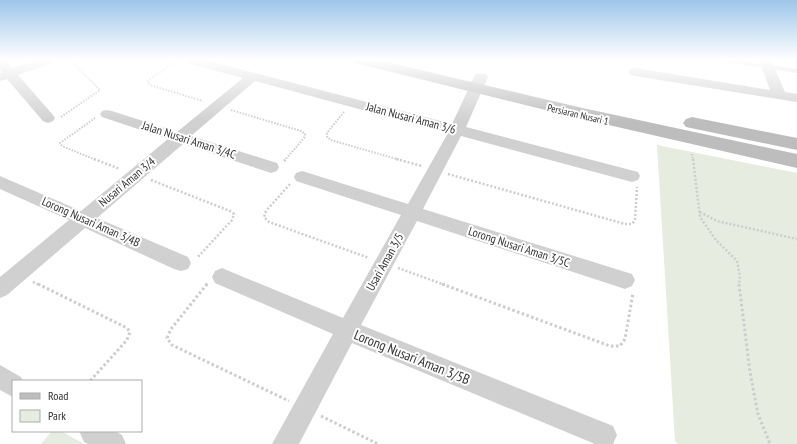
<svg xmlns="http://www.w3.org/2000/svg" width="797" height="444" viewBox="0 0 797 444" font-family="'PT Sans Narrow',sans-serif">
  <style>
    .green { fill: #e6ecdf }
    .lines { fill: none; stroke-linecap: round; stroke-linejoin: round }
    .path-far2 { stroke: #cdcdcd; stroke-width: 2; stroke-dasharray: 1.5 1.5; stroke-linecap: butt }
    .path-far1 { stroke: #cdcdcd; stroke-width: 2.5; stroke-dasharray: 2 2; stroke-linecap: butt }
    .path { stroke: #cdcdcd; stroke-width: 3; stroke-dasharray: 2.5 2.5; stroke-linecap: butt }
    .lane { fill: #d0d0d0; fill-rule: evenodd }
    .street { fill: #d0d0d0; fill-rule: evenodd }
    .secondary { fill: #bdbdbd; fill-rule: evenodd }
    .labels { text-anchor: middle; stroke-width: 4; stroke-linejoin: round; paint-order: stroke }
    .far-street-label { font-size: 10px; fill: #333; stroke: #fff }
    .street-label { font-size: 12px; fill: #333; stroke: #fff }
    .near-street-label { font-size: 14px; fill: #333; stroke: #fff }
  </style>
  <rect width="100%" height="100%" fill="#fff"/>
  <g class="green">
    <path d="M657 145 797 173V444H678L675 441Z"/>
    <path d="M52 431H61L84 444H41Z"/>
  </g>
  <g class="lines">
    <g class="path-far2">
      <path d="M178 60 150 79 148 82 150 85 203 101"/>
      <path d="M231 110 301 131 305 134 304 138 285 160"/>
      <path d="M344 112 327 133V137L331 140 400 160"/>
      <path d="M61 117 100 90 70 60"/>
      <path d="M95 118 60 143 62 146 96 160"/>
      <path d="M692 154 693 160"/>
    </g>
    <g class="path-far1">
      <path d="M94 159 120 169"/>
      <path d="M396 159 422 166"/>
      <path d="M693 159 700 217 716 240 737 261 740 276 739 285"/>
      <path d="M284 161 286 159"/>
      <path d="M448 174 625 224H632L635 220 637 187"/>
      <path d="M151 180 230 211 234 214 232 220 197 258"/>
      <path d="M290 184 266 211 264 217 269 222 369 258"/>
      <path d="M700 212 717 221 797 239"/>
      <path d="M398 268 445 285"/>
      <path d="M33 282 40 285"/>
      <path d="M206 285 208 283"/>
    </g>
    <g class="path">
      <path d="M38 284 127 328 130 332 127 340 90 381"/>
      <path d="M207 284 171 329 167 338 172 345 289 401"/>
      <path d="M442 284 610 346H620L625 339 633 293"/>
      <path d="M739 284 750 372 758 414 770 444"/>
      <path d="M321 416 378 444"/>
    </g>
    <path class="lane" d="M722 60H737L797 69V73L725 62Z"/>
    <g class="street">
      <path d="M0 60H5L12 68 36 60H54L52 63 18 75 53 115 55 118 53 121 48 123 43 121 7 79 0 81V73L2 72 0 70Z"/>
      <path d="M185 60H205L452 124 474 77 476 74H486L488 77 466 127 638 172 640 176 638 180 632 182 461 136 423 209 632 274 635 280 632 286 625 289 417 221 361 325 613 426 617 435 613 444H595L352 343 299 444H272L333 334 215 283 212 277 215 271 222 268 229 271 343 318 401 215 296 181 294 177 296 173 302 171 408 204 448 133 255 81 191 136 277 163 279 167 277 171 271 173 265 171 183 144 97 218 188 257 191 263 188 269 181 271 174 269 85 228 7 295 0 298V277L69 220 0 189V176L81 211 168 139 102 117 100 114 102 111 107 110 112 111 177 132 243 78 187 63Z"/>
      <path d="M759 60H771L785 92 797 94V102L635 76 630 75 629 72 630 69 635 68 770 90Z"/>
      <path d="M0 365 21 377 23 381H13V397L0 390Z"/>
      <path d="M81 431H115L122 435 126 444H88L84 442 80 433Z"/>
    </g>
    <g class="secondary">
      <path d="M352 60H378L578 107 797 154V168L578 118 355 63Z"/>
      <path d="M692 117 797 138V150L686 127 683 123 686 119Z"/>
    </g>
  </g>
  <linearGradient id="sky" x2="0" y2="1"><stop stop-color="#9ec6ea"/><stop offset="0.49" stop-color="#fff"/><stop offset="1" stop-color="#fff" stop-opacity="0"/></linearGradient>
  <rect width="797" height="122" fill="url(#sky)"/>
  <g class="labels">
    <g class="far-street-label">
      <text transform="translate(578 114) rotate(13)" y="4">Persiaran Nusari 1</text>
    </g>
    <g class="street-label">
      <text transform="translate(411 118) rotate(15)" y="4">Jalan Nusari Aman 3/6</text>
      <text transform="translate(189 140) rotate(18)" y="4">Jalan Nusari Aman 3/4C</text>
      <text transform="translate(127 182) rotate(-40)" y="4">Nusari Aman 3/4</text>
      <text transform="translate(91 222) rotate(24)" y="4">Lorong Nusari Aman 3/4B</text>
      <text transform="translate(519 247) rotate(18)" y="4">Lorong Nusari Aman 3/5C</text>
      <text transform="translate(385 262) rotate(-61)" y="4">Usari Aman 3/5</text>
    </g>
    <g class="near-street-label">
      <text transform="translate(412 357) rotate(22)" y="5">Lorong Nusari Aman 3/5B</text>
    </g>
  </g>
  <rect x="12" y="380" width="130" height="52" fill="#ffffff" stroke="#adadad"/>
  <rect x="20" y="393" width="20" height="6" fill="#bdbdbd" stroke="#adadad"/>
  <text x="48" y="400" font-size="12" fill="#333333">Road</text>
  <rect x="20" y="410" width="20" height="12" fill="#e6ecdf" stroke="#adadad"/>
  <text x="48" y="420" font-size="12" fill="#333333">Park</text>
</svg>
